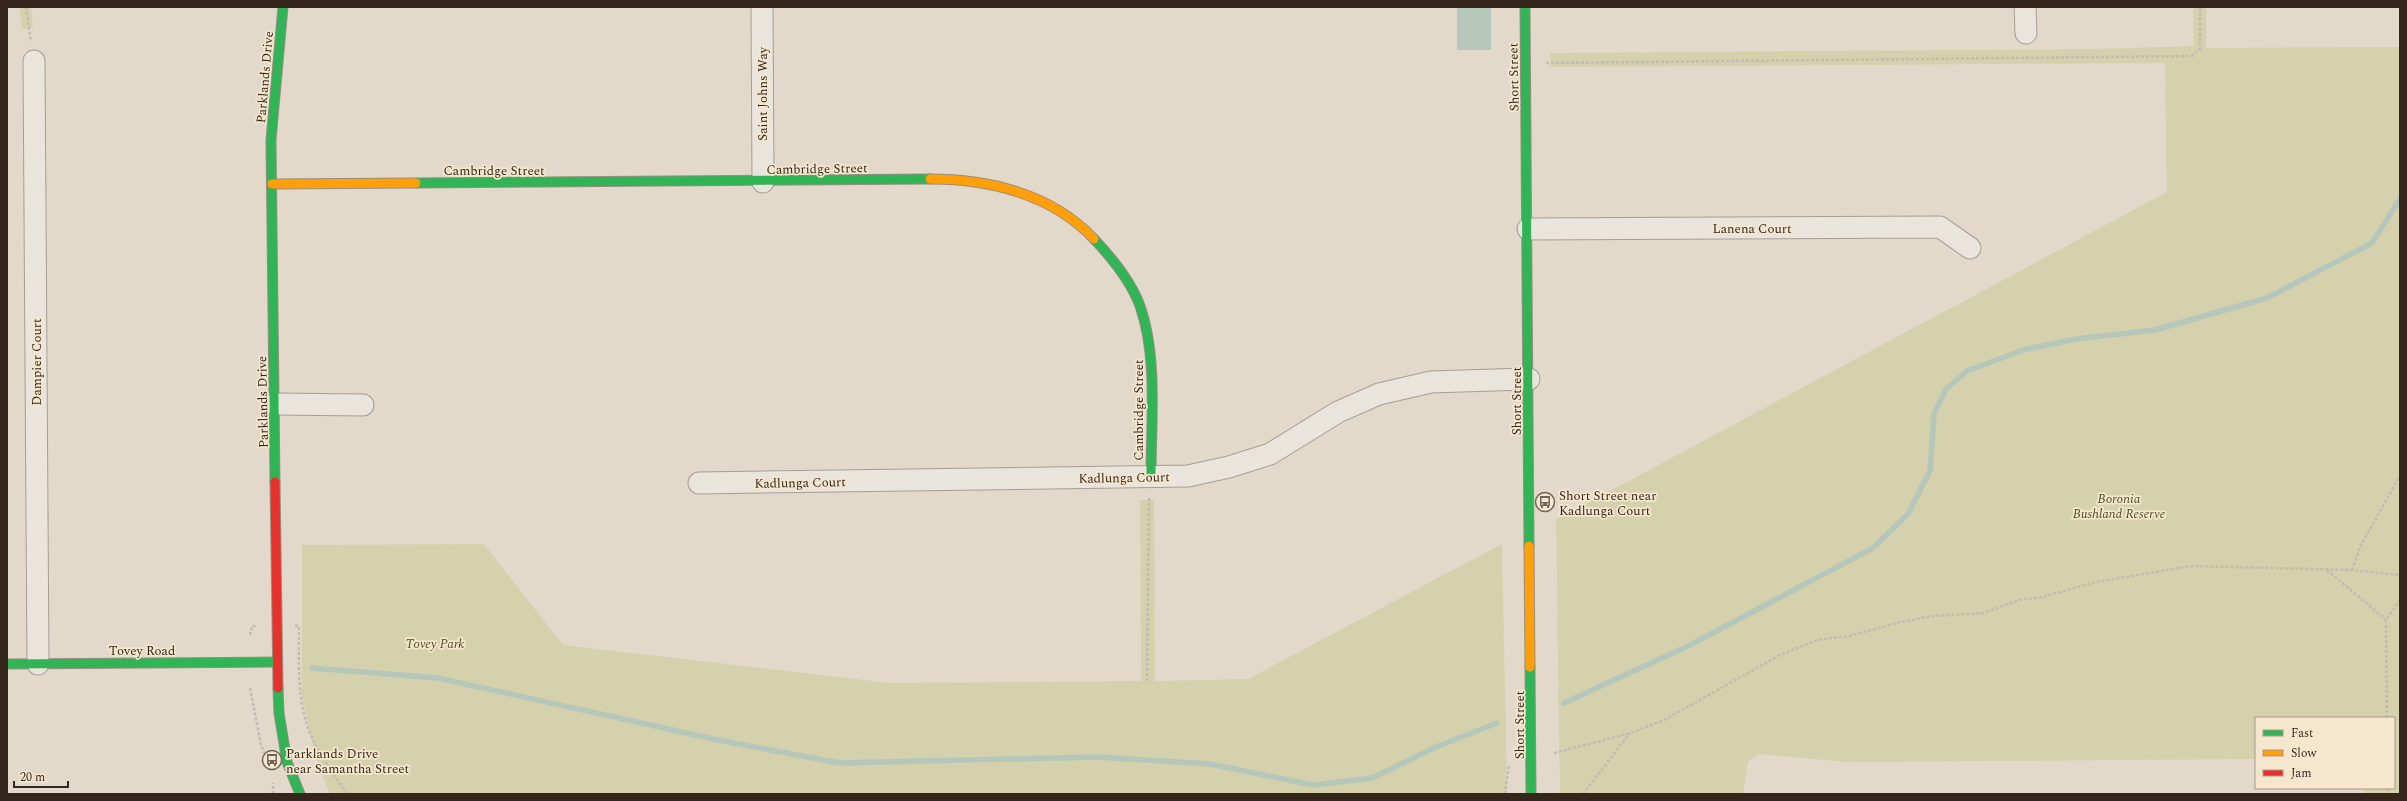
<svg xmlns="http://www.w3.org/2000/svg" width="2407" height="801" font-family="Spectral,serif">
<rect width="100%" height="100%" fill="#e2d9ca"/>
<path fill="#d5d1ac" d="M19,7h12l2,21 -11,1z
M2193,7h13v41l194,-1v747h-36v-6h30v-70h-138v41l-409,3 -88,-8 -11,7 -5,33h-183l-4,-274 611,-328 -2,-129 -614,4 -1,-14 546,-4 98,-3z
M1140,500h14l1,181 93,-2 254,-135 5,250h-1177l-15,-38 -13,-60v-151l182,-1 79,101 327,38 251,-2z"/>
<path fill="#b5c7bb" d="M1457,7h34v43h-34z"/>
<g fill="none" stroke-linecap="round" stroke-linejoin="round">
<path stroke="#b5c7bb" stroke-width="5.5" d="M312,668l126,10 280,62 121,23 258,-6 113,7 103,21 59,-7 64,-31 61,-24
M1564,703l124,-57 185,-98 35,-34 22,-43 4,-57 12,-25 21,-18 56,-21 53,-11 79,-9 112,-32 105,-55 28,-44"/>
<g stroke="#a79e93" stroke-width="23">
<path id="street" d="M762,7l1,175
M2025,7l1,26
M34,61l4,603
M1528,229l412,-2 30,21
M275,404l88,1
M699,483l489,-7 41,-9 41,-13 68,-42 41,-18 52,-12 98,-3"/>
</g>
<g stroke="#978e84" stroke-width="11">
<path id="fast" d="M1525,7l4,539
M416,183l514,-4
M1094,239c18,19 37,42 46,67 18,51 11,117 11,170
M275,482l-4,-342 12,-133
M7,664l270,-2
M1530,667l1,127
M278,688l1,25 8,49 13,32"/>
</g>
<g stroke="#978e84" stroke-width="11">
<path id="slow" d="M930,179c59,0 122,15 164,60
M272,184l144,-1
M1529,546l1,121"/>
</g>
<g stroke="#978e84" stroke-width="11">
<path id="jam" d="M275,482l3,206"/>
</g>
<path stroke="#c3bbb3" stroke-width="2.5" stroke-dasharray="3 2" stroke-linecap="butt" d="M26,7l5,35
M1546,63l646,-7 8,-7v-42
M2327,570l59,50
M2352,570l9,-25 39,-69
M295,626h4c0,32 -2,68 8,99 8,24 26,49 41,69
M250,635l2,-9h6
M1147,681l2,-185
M250,688l11,57 3,8
M2387,718l-1,-98 14,-20
M1554,753l77,-20 33,-13 116,-65 37,-15 32,-4 48,-13 35,-7 52,-3 35,-13 23,-3 54,-15 95,-16 161,4 48,5
M2388,788v6
M273,794v-11
M1505,794l4,-29
M1583,794l47,-61"/>
<use href="#street" stroke="#eae5dc" stroke-width="21"/>
<use href="#fast" stroke="#30b455" stroke-width="9"/>
<use href="#slow" stroke="#ff9f0a" stroke-width="9"/>
<use href="#jam" stroke="#e5322d" stroke-width="9"/>
</g>
<defs>
<g id="bus-ring" transform="scale(1)"><circle r="9.5" fill="#f5e6ce" stroke="#726559" stroke-width="1.5"/><path d="M-5-6H5V4H4V6H2V4H-2V6H-4V4H-5ZM-3.5-4V0h7V-4ZM-3.5 1.2v1.5H-2V1.2ZM2 1.2v1.5H3.5V1.2Z" fill="#726559"/></g>
</defs>
<g fill-rule="evenodd">
<use href="#bus-ring" x="1545" y="502"/>
<use href="#bus-ring" x="272" y="760"/>
</g>
<g text-anchor="middle" stroke-width="3.5" stroke-linejoin="round" paint-order="stroke">
<g font-size="13" fill="#35261c" stroke="#f5e6ce">
<text transform="translate(264 77) rotate(-85)" y="5">Parklands Drive</text>
<text transform="translate(1513 77) rotate(-91)" y="5">Short Street</text>
<text transform="translate(762 94) rotate(-90)" y="5">Saint Johns Way</text>
<text transform="translate(817 168) rotate(-1)" y="5">Cambridge Street</text>
<text x="494" y="175">Cambridge Street</text>
<text x="1752" y="233">Lanena Court</text>
<text transform="translate(36 362) rotate(-90)" y="5">Dampier Court</text>
<text transform="translate(1516 401) rotate(-90)" y="5">Short Street</text>
<text transform="translate(262 402) rotate(-91)" y="5">Parklands Drive</text>
<text transform="translate(1138 410) rotate(-90)" y="5">Cambridge Street</text>
<text transform="translate(1124 477) rotate(-1)" y="5">Kadlunga Court</text>
<text transform="translate(800 482) rotate(-1)" y="5">Kadlunga Court</text>
<text x="142" y="655">Tovey Road</text>
<text transform="translate(1519 725) rotate(-90)" y="5">Short Street</text>
</g>
<g font-size="13" fill="#35261c" stroke="#f5e6ce" text-anchor="start">
<text x="1559" y="500">Short Street near<tspan x="1559" dy="15">Kadlunga Court</tspan></text>
<text x="286" y="758">Parklands Drive<tspan x="286" dy="15">near Samantha Street</tspan></text>
</g>
<g font-size="13" font-style="italic" fill="#4b5223" stroke="#f5e6ce">
<text x="2119" y="503">Boronia<tspan x="2119" dy="15">Bushland Reserve</tspan></text>
<text x="435" y="648">Tovey Park</text>
</g>
</g>
<rect width="2407" height="801" fill="none" stroke="#35261c" stroke-width="16"/>
<rect x="2255" y="717" width="140" height="72" fill="#f5e6ce" stroke="#a89987"/>
<rect x="2263" y="730" width="20" height="6" fill="#30b455" stroke="#a89987"/>
<text x="2291" y="737" font-size="12" fill="#35261c">Fast</text>
<rect x="2263" y="750" width="20" height="6" fill="#ff9f0a" stroke="#a89987"/>
<text x="2291" y="757" font-size="12" fill="#35261c">Slow</text>
<rect x="2263" y="770" width="20" height="6" fill="#e5322d" stroke="#a89987"/>
<text x="2291" y="777" font-size="12" fill="#35261c">Jam</text>
<path d="M14 781v6h54v-6" fill="none" stroke="#35261c" stroke-width="2"/>
<text x="20" y="781" font-size="12" fill="#35261c" stroke="#f5e6ce" stroke-width="3" paint-order="stroke">20 m</text>
</svg>
